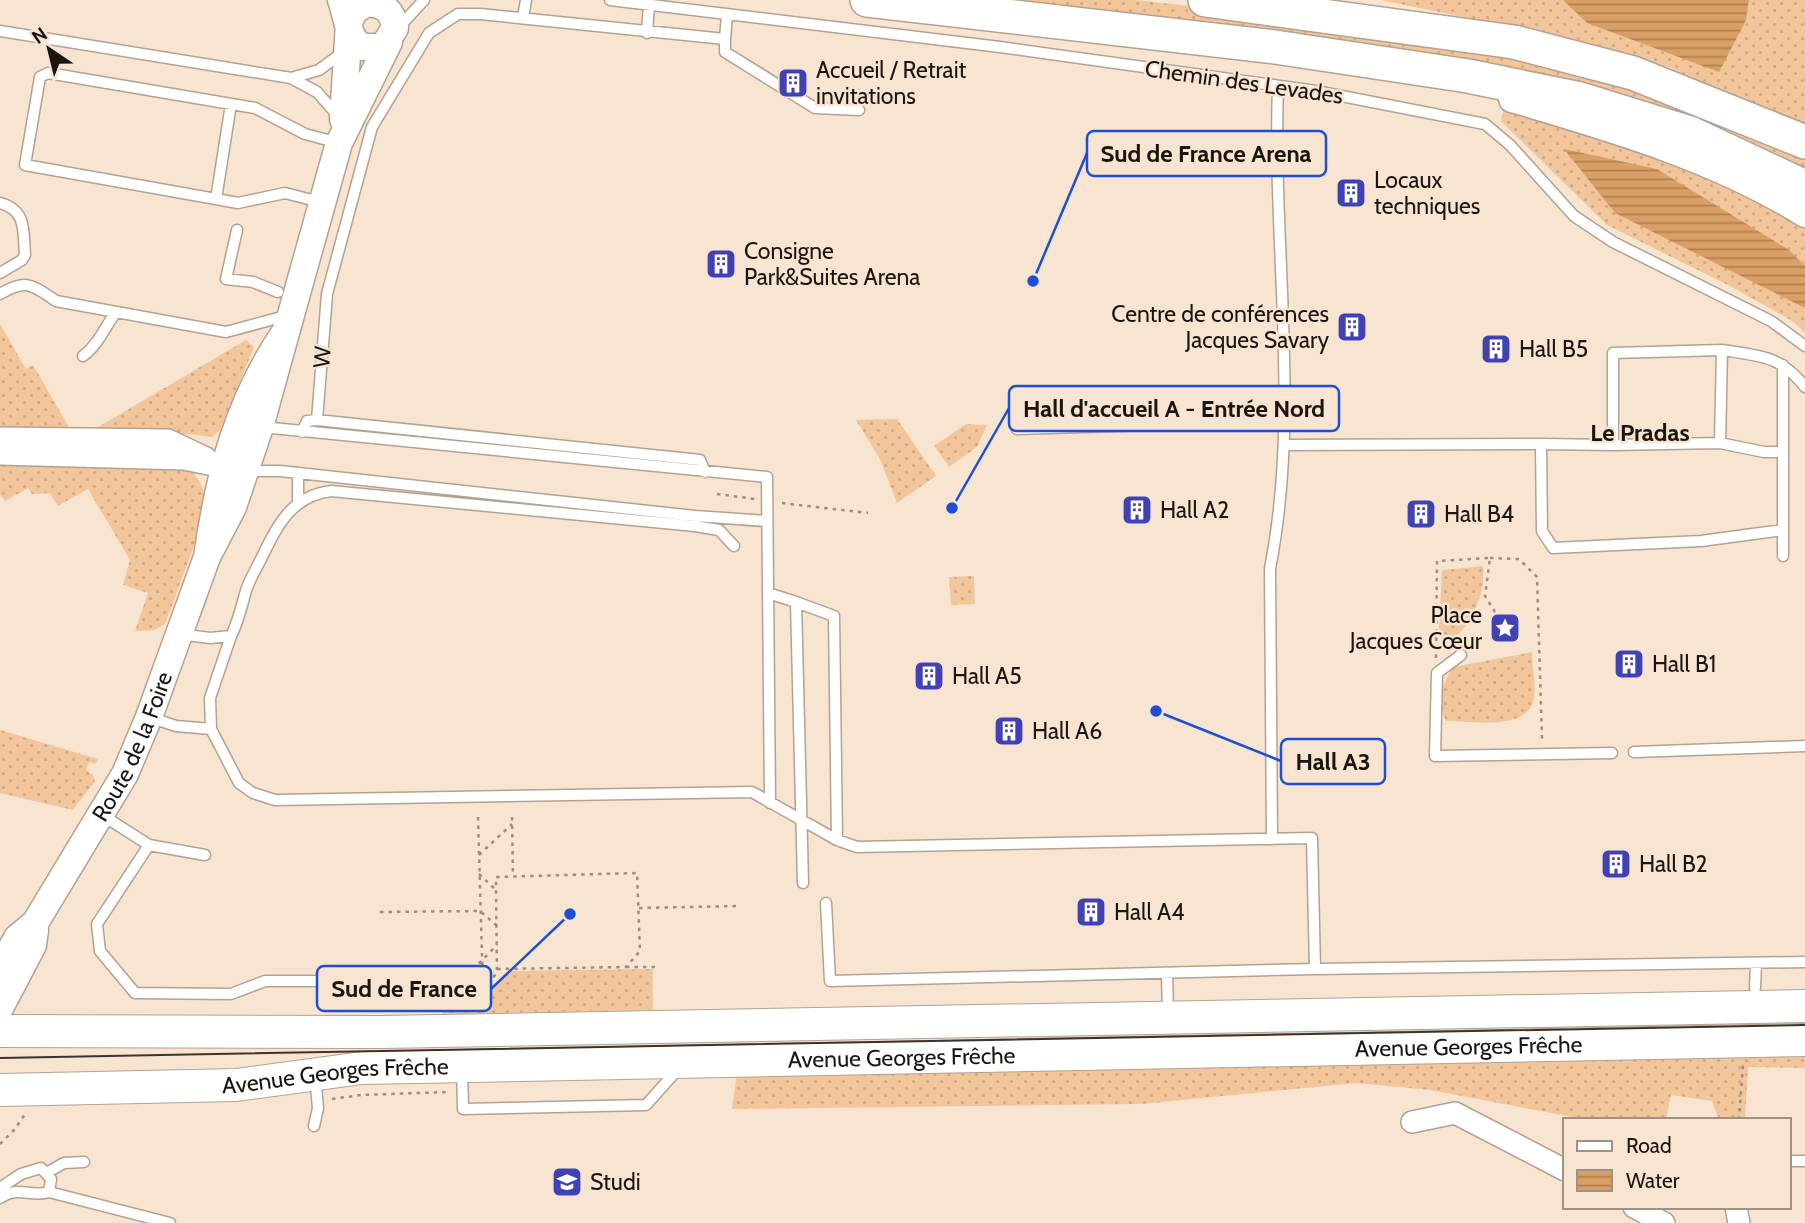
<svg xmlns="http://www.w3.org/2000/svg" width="1805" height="1223" font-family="Cabin,sans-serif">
<defs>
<pattern id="grass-dots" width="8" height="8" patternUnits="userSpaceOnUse" patternTransform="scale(1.75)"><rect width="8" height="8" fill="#f2c69a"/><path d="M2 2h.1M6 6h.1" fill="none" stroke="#cfa984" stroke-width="1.8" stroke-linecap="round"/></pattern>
<pattern id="water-rules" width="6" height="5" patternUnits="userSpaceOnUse" patternTransform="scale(1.75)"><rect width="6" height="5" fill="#d99f64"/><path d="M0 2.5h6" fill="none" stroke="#af8051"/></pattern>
</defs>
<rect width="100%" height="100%" fill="#f8e5d1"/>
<path fill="url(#grass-dots)" d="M969,0h167l236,27 180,33 253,95v19l-109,-48z
M1381,0h182l183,20 3,-20h56v128l-137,-61 -128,-34z
M1504,109l50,12 147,50 104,53v109l-11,-11 -62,-35 -125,-62 -106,-104z
M0,324l26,45 7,-4 36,62h29l148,-87 8,7 -34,83 -8,7 -44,-5 -168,-2z
M897,419l39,57 -39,27 -17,-44 -24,-39z
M966,424l21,1 -10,22 -28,20 -15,-21z
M0,460l184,6c19,12 23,29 21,50l-40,108 -11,6 -19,1 13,-38 -25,-8 7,-25 -42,-71 -30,17 -8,-13 -18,1 -4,-6 -23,13 -5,-7z
M1483,566c4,25 -13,68 -38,76l-6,-7 3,-65z
M974,576l1,28 -24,1 -2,-28z
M1532,652c0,14 4,31 2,45 -4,35 -62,24 -88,24 -10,-19 -4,-37 7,-54z
M0,730l98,29 -3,5 -6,-2 -3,8 7,5 2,6 -22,29 -73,-17z
M653,969v41l-210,4 -3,-5h33l39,-38z
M1805,1050v18l-57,-1 -3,53h-26l-7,-19 -41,-6 -5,25h-78l-158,-30 -74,-7 -215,21 -409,5 6,-43z"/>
<path fill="url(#water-rules)" d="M1563,0h186l-3,20 -27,52 -132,-49z
M1564,149l93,20 132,81 16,16v42l-190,-95z"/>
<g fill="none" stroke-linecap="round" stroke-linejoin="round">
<g stroke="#b4a18f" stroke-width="13">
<path id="service" d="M610,0l390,47 316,44 169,33 25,21 64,71 39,26 158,79 34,25
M523,18l3,-18
M399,27l25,-27
M0,31l291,47 26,14 22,25
M647,33l2,-28
M725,39l2,-24
M291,78l28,-8 24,-18
M231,104l-15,95 -191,-34 15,-88 8,-4 207,35 50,26 34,9
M216,199l22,4 47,-10 35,9
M0,203c27,7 23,28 25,52l-3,5 -22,13
M237,230l-11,49 27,3 25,10
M0,294c27,-16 32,-9 56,7l170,31 63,-17
M1722,350l-109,3v92l107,-2 2,-93c38,6 58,5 83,37
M83,356c15,-11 22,-29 33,-44
M1783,365v191
M317,420l10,-126 45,-167 57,-94 29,-19h22l245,25v13l90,56 44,2
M262,427l505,50 3,326
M1017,429l267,-8
M302,432l5,-11 10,-1 383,40 5,12
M1720,443l44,9h19
M1541,444l72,1
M1285,445l256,-1 1,87 11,17 148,-7 82,-11
M245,471h35l415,45 71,5
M298,503v-28
M768,593l28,9 7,281
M796,602l38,14 3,224
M179,634l31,4 21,-2c7,-14 10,-27 14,-42 3,-12 10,-23 16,-35 16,-33 30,-63 70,-68l364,35 24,4 15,16
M231,636l-21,62 1,31 28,54 14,10 22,7 477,-8 85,48 20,7 455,-9 3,131 -485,12 -4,-78
M1461,655l-24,18 -2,83 177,-3
M149,717l27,9 35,3
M1634,752l171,-6
M102,815l47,30 56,10
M1272,839l-2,-270c31,-159 2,-322 8,-483
M149,845l-52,79 3,27 35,42 96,1 34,-13h56
M1315,969l490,-7
M1167,975l1,39
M1755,988l1,-24
M462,1069l1,40 183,-4 34,-38
M314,1126l4,-18 -3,-32
M1789,1161h16
M48,1172l16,-9 20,-1
M0,1188l21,-14 20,-6 10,11 -2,13
M0,1198c17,-13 31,0 49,-6l121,31"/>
</g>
<g stroke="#b4a18f" stroke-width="24">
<path id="minor" d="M0,438l168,2 38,18
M0,454l184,5 54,11
M1412,1122l43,-9 110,57
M1634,1207l30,16
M1736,1207l3,16"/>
</g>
<g stroke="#b4a18f" stroke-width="29">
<g id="tertiary">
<path d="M341,0c6,16 6,37 21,47h21l12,-19c-2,-17 -12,-26 -30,-24l-11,7 -5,12 -6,96"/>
<path d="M1512,99c101,30 203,59 293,115"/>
<path d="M287,329l52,-186 50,-101"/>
<path id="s1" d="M0,969l17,-31 18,-15 90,-149 24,-57 58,-160 26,-50 27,-80 27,-98c-49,71 -68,144 -80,228"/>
<path d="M0,1008l33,-63 2,-15"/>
</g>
</g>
<g stroke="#b4a18f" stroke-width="34">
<g id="primary">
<path d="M0,1031l381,1 1424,-26"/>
<path id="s2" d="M0,1090l236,-5 126,-17 1443,-28"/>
</g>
</g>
<g stroke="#b4a18f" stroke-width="36">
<path id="trunk" d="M867,0l408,47 193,29 112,23 110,34 115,54
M1205,0l309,42 119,31 172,69"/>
</g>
<path stroke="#9b8d7f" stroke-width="2.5" stroke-dasharray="3.5 5" stroke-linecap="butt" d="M717,494l38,5
M782,503l86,10
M1490,558l29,1 18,18 5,162
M1436,658l1,-97 53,-3 -5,38 10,16
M478,817l5,172
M512,817l1,59
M479,855l33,-31
M479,874l16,15
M639,908l101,-2
M380,912l100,-1 16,14
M626,967h34
M454,1005l15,-1 28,-31 -1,-83v-13l141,-4 3,78 -14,16 -129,2
M437,1006l60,-61
M332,1099l29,-4 87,-3
M1739,1120l4,-56
M0,1144l15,-15 10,-15"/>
<use href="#service" stroke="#fff" stroke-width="10"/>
<use href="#minor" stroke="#fff" stroke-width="21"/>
<use href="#tertiary" stroke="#fff" stroke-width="26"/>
<use href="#primary" stroke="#fff" stroke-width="32"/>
<use href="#trunk" stroke="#fff" stroke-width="33"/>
<path stroke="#3c332b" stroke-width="2" d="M0,1058l1805,-33"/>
</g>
<defs>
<g id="building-square" transform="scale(1.575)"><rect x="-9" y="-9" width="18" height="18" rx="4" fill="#4141b6" stroke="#f8e5d1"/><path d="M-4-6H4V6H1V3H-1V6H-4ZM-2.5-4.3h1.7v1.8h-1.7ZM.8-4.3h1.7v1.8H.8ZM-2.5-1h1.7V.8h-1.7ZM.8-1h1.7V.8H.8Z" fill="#fff"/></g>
<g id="sight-square" transform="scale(1.575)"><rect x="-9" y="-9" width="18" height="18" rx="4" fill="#4141b6" stroke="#f8e5d1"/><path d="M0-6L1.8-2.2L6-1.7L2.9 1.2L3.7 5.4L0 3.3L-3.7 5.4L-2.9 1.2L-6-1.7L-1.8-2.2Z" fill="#fff"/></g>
<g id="university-square" transform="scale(1.575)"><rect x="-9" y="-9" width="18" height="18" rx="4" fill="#4141b6" stroke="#f8e5d1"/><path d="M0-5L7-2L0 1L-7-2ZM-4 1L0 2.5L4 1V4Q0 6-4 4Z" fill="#fff"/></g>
</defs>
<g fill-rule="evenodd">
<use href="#building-square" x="793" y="83"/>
<use href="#building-square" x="1351" y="193"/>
<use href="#building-square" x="721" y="264"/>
<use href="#building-square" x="1352" y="327"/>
<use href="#building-square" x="1496" y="349"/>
<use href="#building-square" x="1137" y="510"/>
<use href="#building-square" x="1421" y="514"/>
<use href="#sight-square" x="1505" y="628"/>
<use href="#building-square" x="1629" y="664"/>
<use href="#building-square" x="929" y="676"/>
<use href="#building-square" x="1009" y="731"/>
<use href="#building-square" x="1616" y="864"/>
<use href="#building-square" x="1091" y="912"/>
<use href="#university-square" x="567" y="1182"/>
</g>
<g text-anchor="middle" stroke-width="5" stroke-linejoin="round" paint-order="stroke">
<g font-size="23" fill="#1c150f" stroke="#f8e5d1" text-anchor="start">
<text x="816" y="78">Accueil / Retrait<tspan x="816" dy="26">invitations</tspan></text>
<text x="1374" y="188">Locaux<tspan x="1374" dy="26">techniques</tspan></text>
<text x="744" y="259">Consigne<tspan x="744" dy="26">Park&amp;Suites Arena</tspan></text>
<text x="1329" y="322" text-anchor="end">Centre de conférences<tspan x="1329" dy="26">Jacques Savary</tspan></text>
<text x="1519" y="357">Hall B5</text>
<text x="1160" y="518">Hall A2</text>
<text x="1444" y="522">Hall B4</text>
<text x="1482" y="623" text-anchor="end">Place<tspan x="1482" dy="26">Jacques Cœur</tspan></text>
<text x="1652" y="672">Hall B1</text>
<text x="952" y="684">Hall A5</text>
<text x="1032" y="739">Hall A6</text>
<text x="1639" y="872">Hall B2</text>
<text x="1114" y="920">Hall A4</text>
<text x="590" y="1190">Studi</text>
</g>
<g font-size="23" fill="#1c150f" stroke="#f8e5d1">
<text transform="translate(1244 82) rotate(8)" y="8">Chemin des Levades</text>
<text transform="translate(322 357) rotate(-86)" y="8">W</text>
<text dy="8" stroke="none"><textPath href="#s1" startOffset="261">Route de la Foire</textPath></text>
<text dy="8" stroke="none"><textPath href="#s2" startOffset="1470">Avenue Georges Frêche</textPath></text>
<text dy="8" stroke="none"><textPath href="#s2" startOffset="903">Avenue Georges Frêche</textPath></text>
<text dy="8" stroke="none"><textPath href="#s2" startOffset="336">Avenue Georges Frêche</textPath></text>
</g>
<g font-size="24" font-weight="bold" fill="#1c150f" stroke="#f8e5d1">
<text x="1640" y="441">Le Pradas</text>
</g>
</g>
<path fill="none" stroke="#1d4ed8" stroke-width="2.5" d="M1033 281L1087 153M952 508L1009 408M1156 711L1281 761M570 914L491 989"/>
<g fill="#1d4ed8" stroke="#f8e5d1" stroke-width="2.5">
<circle cx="1033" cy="281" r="7"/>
<circle cx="952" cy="508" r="7"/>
<circle cx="1156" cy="711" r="7"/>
<circle cx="570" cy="914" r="7"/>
</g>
<g fill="#f8e5d1" stroke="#1d4ed8" stroke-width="2.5">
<rect x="1087" y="131" width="239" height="45" rx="7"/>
<rect x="1009" y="386" width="330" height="45" rx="7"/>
<rect x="1281" y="739" width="104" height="45" rx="7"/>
<rect x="317" y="966" width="174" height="45" rx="7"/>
</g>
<g font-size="24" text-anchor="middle" font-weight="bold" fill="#1c150f">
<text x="1206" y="162">Sud de France Arena</text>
<text x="1174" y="417">Hall d'accueil A - Entrée Nord</text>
<text x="1333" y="770">Hall A3</text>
<text x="404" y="997">Sud de France</text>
</g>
<rect x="1563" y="1118" width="228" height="91" fill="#f8e5d1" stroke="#a09283" stroke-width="2"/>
<rect x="1577" y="1141" width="35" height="10" fill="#ffffff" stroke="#a09283" stroke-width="2"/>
<text x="1626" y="1153" font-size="21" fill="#1c150f">Road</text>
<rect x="1577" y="1170" width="35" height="21" fill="url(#water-rules)" stroke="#a09283" stroke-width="2"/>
<text x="1626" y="1188" font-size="21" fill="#1c150f">Water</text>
<g transform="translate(49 49) rotate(325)" stroke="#f8e5d1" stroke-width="5" paint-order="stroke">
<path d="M0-5L12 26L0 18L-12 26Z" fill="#1c150f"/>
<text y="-10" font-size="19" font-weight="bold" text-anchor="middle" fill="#1c150f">N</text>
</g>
</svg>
